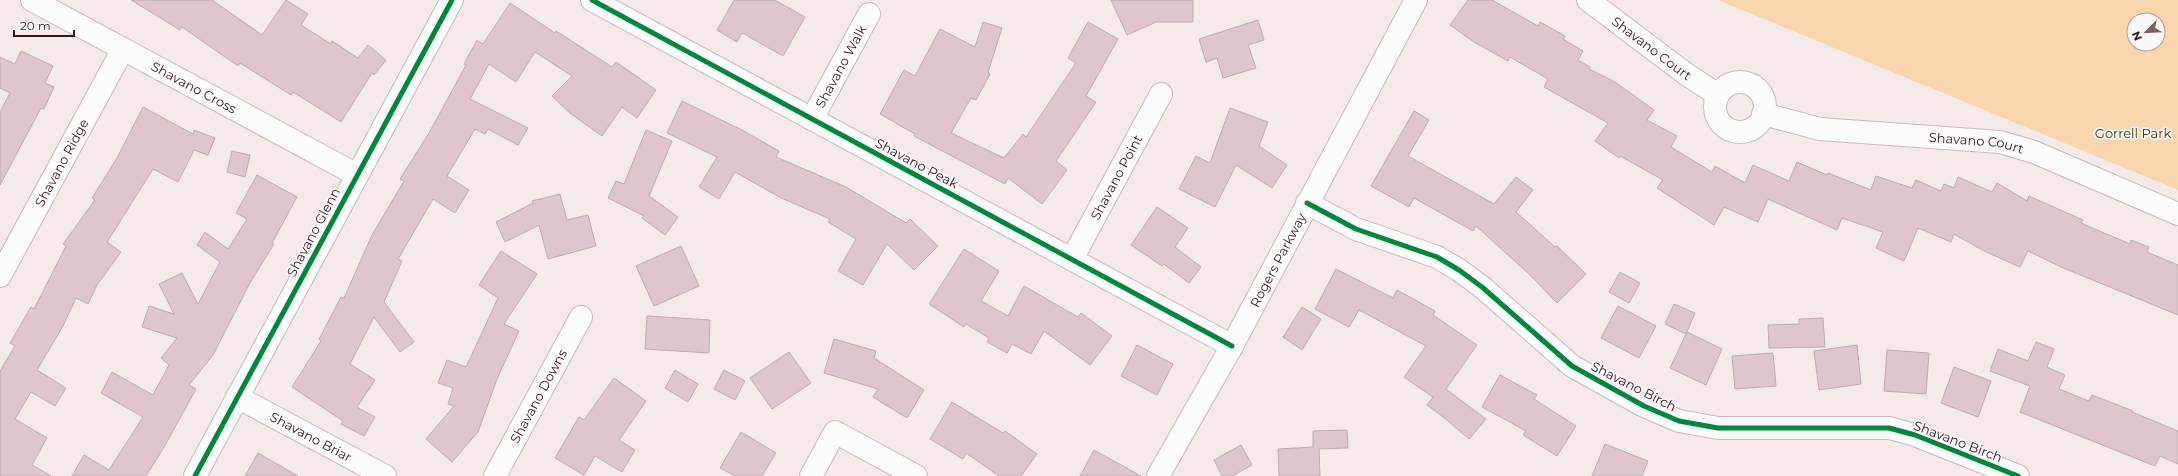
<svg xmlns="http://www.w3.org/2000/svg" width="2178" height="476" font-family="Montserrat,sans-serif">
<rect width="100%" height="100%" fill="#f4eaea"/>
<path fill="#f8d5ad" fill-rule="evenodd" d="M1718,0h460v190zM2134,20h24v24h-24z"/>
<path fill="#dec5ce" stroke="#beabb2" d="M131,0h81l50,35 24,-35 22,14 -7,11 30,19 1,-3 26,17 10,-13 18,15 -12,15 -2,-2 -31,49 -48,-30 -2,3 -51,-32 -2,3 -56,-39 -2,3z
M734,0h41l30,17 -22,39 -41,-23 -5,9 -20,-12z
M1111,0h82v22h-37l-29,13z
M1468,0h24l46,26 2,-4 25,14 -2,3 20,12 -5,9 12,7 -1,2 26,13 39,28 -7,10 30,16 -6,11 41,25 3,-6 30,17 8,-18 36,16 8,-19 30,13 1,-2 43,17 5,-14 36,12 4,-8 25,11 3,-7 10,4 4,-11 34,15 5,-9 30,18 2,-5 54,24 -2,3 49,21 1,-4 18,7 -2,5 31,13v50l-117,-48 -33,-16 -8,16 -36,-16 -30,-17 -3,8 -33,-14 -14,33 -28,-13 7,-16 -41,-14 -5,12 -69,-31 -10,23 -34,-15 -10,18 -57,-37 6,-8 -43,-24 -1,2 -24,-17 13,-18 -64,-36 4,-8 -38,-22 -2,4 -34,-19 -24,-17z
M510,3l45,30 1,-2 56,36 4,-5 40,28 -19,28 -15,-11 -20,29 -31,-22 -19,-18 20,-20 -37,-24 -19,30 -27,-18 -19,35 58,29 -10,17 -30,-16 -3,5 -10,-5 -28,47 22,14 -14,23 -22,-14 -35,60 4,2 -18,41 30,40 -14,10 -26,-35 -24,47 25,16 -18,27 18,10 -11,19 -23,-12 2,-3 -51,-34 29,-46 -2,-2 22,-42 3,1 28,-63 32,-54 -4,-2 29,-46 37,-68 -2,-1 13,-24 6,4z
M1258,20l6,20 -16,5 8,23 -33,10 -6,-20 -11,4 -7,-23z
M983,22l19,6 -14,44 2,2 -14,26 -5,-2 -20,35 53,25 19,-24 3,3 50,-74 -8,-5 20,-36 30,17 -32,57 10,6 -40,59 11,9 -25,34 -34,-26 -3,6 -91,-48 1,-2 -35,-20 24,-44 11,6 25,-47 35,18z
M21,51l32,15 -8,17 9,4 -10,22 -3,-1 -41,77v-73l10,-19 -10,-5v-31l15,7z
M682,101l60,29 37,21 -3,6 70,30 60,36 4,-4 28,27 -24,24 -27,-26 -24,41 -25,-14 18,-32 -28,-17 2,-3 -49,-21 -46,-26 -16,27 -20,-12 18,-30 -50,-24z
M143,107l50,27 1,-4 21,8 -7,17 -14,-5 -16,32 -25,-13 -46,73 14,10 -24,33 -9,19 -12,-6 -13,28 -26,44 29,18 -11,18 -24,-14 -16,27 32,19 -15,27 19,11h-51v-105l15,-25 -5,-3 21,-36 3,2 32,-63 -3,-2 32,-44 -3,-2 25,-40z
M1230,108l38,14 -9,24 28,19 -15,23 -36,-23 -21,42 -36,-18 17,-33 14,7z
M1414,111l15,9 -21,36 86,48 22,-27 17,13 -17,22 39,35 2,-1 29,28 -29,29 -28,-29 -53,-48 -3,5 -59,-33 -5,9 -38,-21z
M646,130l26,11 -23,55 29,21 -13,18 -23,-17 2,-2 -36,-18 8,-17 8,3z
M232,151l18,4 -5,22 -18,-5z
M257,175l40,22 -25,46 2,1 -23,37 -38,74 -24,30 7,4 -33,60 -17,27h-74l12,-21 25,15 34,-53 -42,-24 11,-21 41,23 16,-30 -8,-7 16,-20 -35,-11 7,-21 25,8 -15,-30 23,-11 16,31 22,-42 -23,-17 8,-13 23,17 19,-30 -11,-6z
M560,194l7,26 21,-5 8,31 -48,13 -9,-34 -34,17 -9,-20 37,-19 -1,-2z
M1157,207l31,21 -13,19 26,20 -12,16 -25,-19 -2,2 -31,-21z
M681,246l18,40 -45,20 -18,-40z
M964,249l35,22 -18,30 27,15 16,-30 54,31 3,-4 31,23 -22,29 -46,-34 -13,23 -19,-10 -5,9 -20,-11 2,-4 -23,-14 -2,3 -35,-23z
M501,251l36,23 -33,50 15,7 -22,48 -19,53 -26,30 -26,-23 28,-33 -6,-2 5,-16 -15,-5 9,-23 19,7 32,-69 -19,-13z
M1336,269l57,29 4,-8 38,21 -2,4 44,30 -31,44 40,30 -17,20 -27,-23 -15,-11 6,-8 -29,-20 22,-31 -67,-36 -10,17 -34,-18z
M1620,272l20,11 -11,20 -20,-11z
M1674,304l21,9 -9,21 -21,-10z
M1618,306l38,20 -17,32 -38,-20z
M1302,307l19,12 -19,31 -19,-13z
M647,316l63,4 -1,33 -64,-4z
M1823,318l2,29 -56,1 -1,-23 31,-1v-5z
M1687,332l35,17 -16,36 -36,-17z
M834,339l42,12 -2,7 50,32 -17,28 -34,-21 5,-8 -54,-16z
M2036,342l18,7 -7,18 18,8 -6,14 30,12 3,-6 41,16 -1,1 46,19v33l-18,-8 -5,10 -135,-54 10,-26 -40,-15 8,-22 30,12z
M1137,345l36,19 -16,31 -36,-19z
M1857,345l4,39 -42,6 -5,-39z
M1887,350l42,3 -3,41 -42,-3z
M789,352l22,31 -39,26 -22,-31z
M1773,353l3,33 -41,3 -3,-33z
M1954,367l37,14 -13,36 -37,-14z
M675,370l23,14 -10,18 -23,-14z
M724,370l21,11 -10,19 -21,-11z
M1500,375l37,20 -3,4 42,27 -19,30 -34,-21 3,-4 -44,-24z
M614,378l32,23 -27,39 16,10 -13,22 -27,-16 -11,19 -29,-17 24,-41 5,3z
M952,402l51,31 2,-2 32,23 -16,22h-22l-33,-23 -3,6 -33,-20z
M1347,430l1,18 -29,1 1,27h-41l-1,-27 35,-2v-16z
M741,432l35,21 -14,23h-27l-15,-8z
M1605,444l43,17 -6,15h-50z
M1241,445l11,20 -20,11h-10l-8,-16z
M1094,450l47,26h-61z
M258,453l40,23h-53z"/>
<g fill="none" stroke-linecap="round" stroke-linejoin="round">
<g stroke="#ccb8bb" stroke-width="24">
<g id="minor">
<path id="s1" d="M32,0l325,175"/>
<path d="M592,0l640,346"/>
<path id="s2" d="M1588,0l98,74 32,21"/>
<circle cx="1740" cy="107" r="25"/>
<path id="s3" d="M1763,114l57,15 180,13 34,10 144,62"/>
<path id="s4" d="M812,119l57,-105"/>
<path d="M1307,203l49,26 81,28 22,13 23,17 90,79 72,40 35,15 39,7h171l26,7 103,41"/>
<path id="s5" d="M1072,259l89,-165"/>
<path id="s6" d="M0,276l123,-227"/>
<path id="s7" d="M237,397l148,79"/>
<path d="M195,476l257,-476"/>
<path id="s8" d="M495,476l86,-159"/>
<path d="M811,476l24,-44 81,44"/>
<path id="s9" d="M1158,476l74,-130 184,-346"/>
</g>
</g>
<use href="#minor" stroke="#fdfcfc" stroke-width="22"/>
<g stroke="#f8f8f8" stroke-width="8">
<path id="cycleway" d="M592,0l640,346
M1307,203l49,26 81,28 22,13 23,17 90,79 72,40 35,15 39,7h171l26,7 103,41
M195,476l257,-476"/>
</g>
<use href="#cycleway" stroke="#00873e" stroke-width="5"/>
</g>
<g text-anchor="middle" stroke-width="3.5" stroke-linejoin="round" paint-order="stroke">
<g font-size="13" fill="#34151a" stroke="#f8f8f8">
<text dy="5" stroke="none"><textPath href="#s2" startOffset="80">Shavano Court</textPath></text>
<text dy="5" stroke="none"><textPath href="#s4" startOffset="60">Shavano Walk</textPath></text>
<text dy="5" stroke="none"><textPath href="#s1" startOffset="184">Shavano Cross</textPath></text>
<text dy="5" stroke="none"><textPath href="#s3" startOffset="216">Shavano Court</textPath></text>
<text dy="5" stroke="none"><textPath href="#s6" startOffset="129">Shavano Ridge</textPath></text>
<text transform="translate(917 163) rotate(28)" y="5">Shavano Peak</text>
<text dy="5" stroke="none"><textPath href="#s5" startOffset="93">Shavano Point</textPath></text>
<text transform="translate(313 232) rotate(-62)" y="5">Shavano Glenn</text>
<text dy="5" stroke="none"><textPath href="#s9" startOffset="247">Rogers Parkway</textPath></text>
<text transform="translate(1634 386) rotate(27)" y="5">Shavano Birch</text>
<text dy="5" stroke="none"><textPath href="#s8" startOffset="91">Shavano Downs</textPath></text>
<text dy="5" stroke="none"><textPath href="#s7" startOffset="84">Shavano Briar</textPath></text>
<text transform="translate(1958 441) rotate(21)" y="5">Shavano Birch</text>
</g>
<g font-size="13" fill="#4a2e02" stroke="#f8f8f8">
<text x="2133" y="138">Gorrell Park</text>
</g>
</g>
<g transform="translate(2146 32) rotate(246)"><circle r="19" fill="#f8f8f8" stroke="#aa9d9f"/>
<path d="M0-3L7 15L0 10L-7 15Z" fill="#776063"/>
<text y="-6" font-size="11" font-weight="bold" text-anchor="middle" fill="#34151a">N</text>
</g>
<path d="M14 30v6h60v-6" fill="none" stroke="#34151a" stroke-width="2"/>
<text x="20" y="30" font-size="12" fill="#34151a" stroke="#f8f8f8" stroke-width="3" paint-order="stroke">20 m</text>
</svg>
